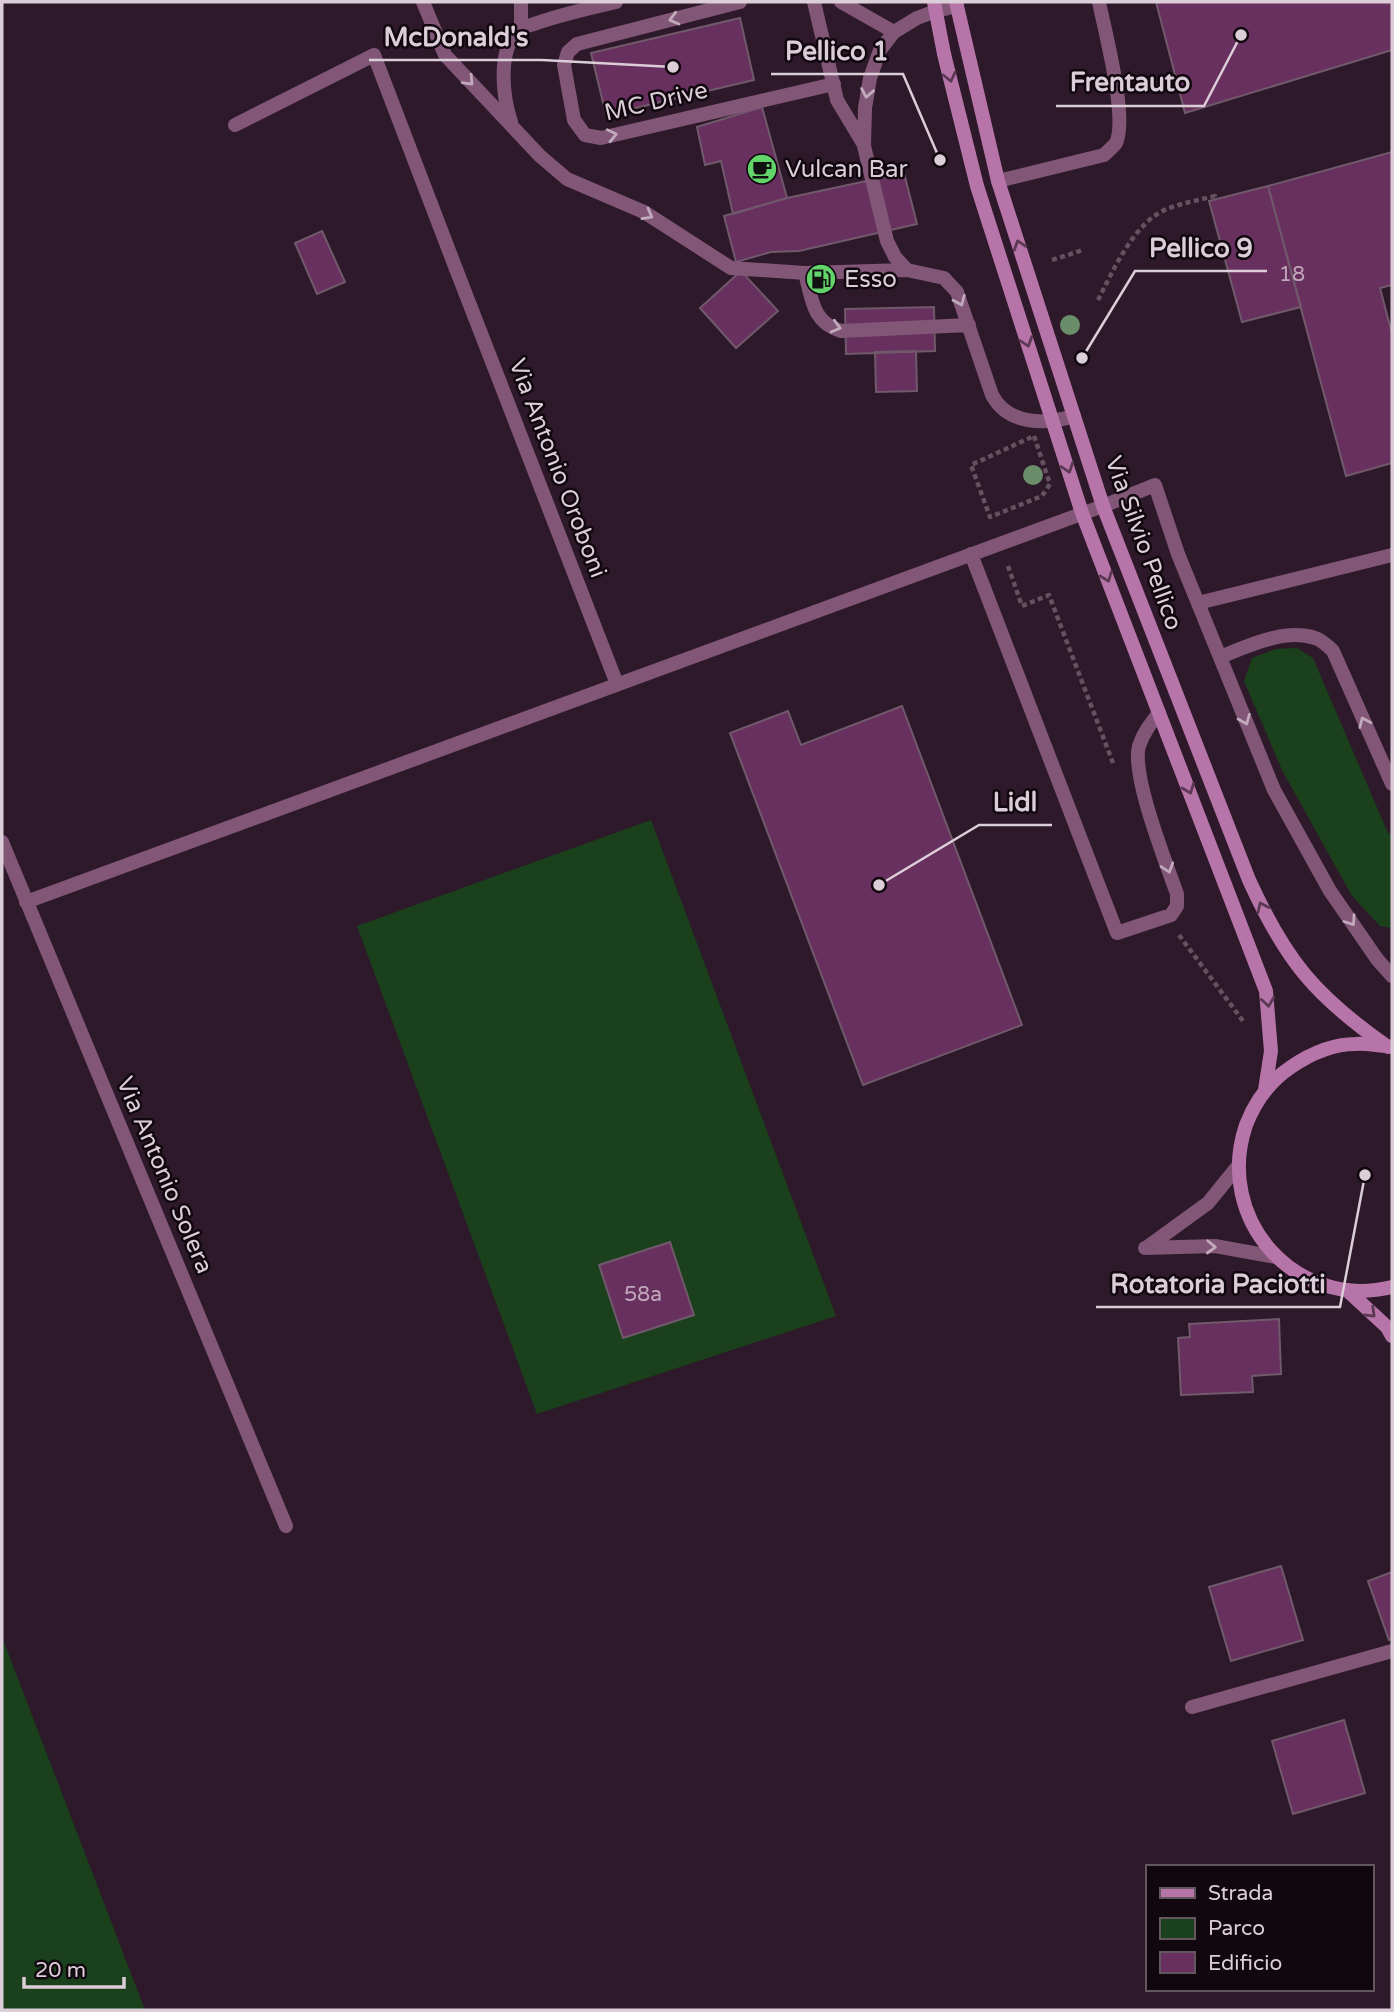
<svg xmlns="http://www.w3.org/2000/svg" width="1394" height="2012" font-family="'Varela Round',sans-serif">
<rect width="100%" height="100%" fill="#2d1929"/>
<path fill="#1a411c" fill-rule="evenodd" d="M1297,648l16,10 75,175 4,1v94l-12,-2 -28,-30 -70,-126 -38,-89 8,-23 23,-9z
M651,820l185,496 -299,98 -180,-488zM669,1242l25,72 -71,24 -24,-73z
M2,1637l143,373h-143z"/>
<path fill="#68305e" stroke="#70596b" stroke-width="2" d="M1156,2h236v48l-207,63z
M740,18l14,62 -148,35 -15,-62z
M762,107l25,91 -54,16 -12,-53 -16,4 -8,-38z
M1392,152v133l-12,3 12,46v129l-46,13 -78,-290z
M904,173l13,51 -118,27 -28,1 -35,10 -12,-46 63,-18z
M1268,186l33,121 -59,15 -33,-121z
M322,231l23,51 -28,12 -22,-51z
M741,271l37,40 -42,37 -36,-40z
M934,307l1,44 -89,3 -1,-45z
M916,351l1,40 -41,1 -1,-40z
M902,706l120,319 -159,60 -133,-352 58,-22 13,34z
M670,1242l24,73 -71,23 -24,-73z
M1279,1319l2,55 -29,2 1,16 -72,3 -3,-57 12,-1 -1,-13z
M1281,1566l22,74 -72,21 -22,-74z
M1392,1572v67l-3,1 -21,-59z
M1344,1720l21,73 -72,21 -21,-73z"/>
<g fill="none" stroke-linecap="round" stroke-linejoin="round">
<path stroke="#645260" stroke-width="4.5" stroke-dasharray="5 3.5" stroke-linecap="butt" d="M1052,260l31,-10
M1098,300c15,-29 36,-78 69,-91 15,-6 32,-9 48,-13v3
M1034,436l16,48 -8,12 -52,21 -19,-52z
M1008,566l14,40 27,-11 64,168
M1179,935l64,86"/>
<path stroke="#815677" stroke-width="14" d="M423,2l22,53 95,101 27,23 77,33 87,56 74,5 102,-3
M521,2v27
M740,2l-163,42 -9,8 -4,13 10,55 11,15 16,3 233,-54
M814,2l23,98 27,45
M841,2l53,30
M957,6l-21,5 -19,7 -23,14 -14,18 -10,28 -5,30 -1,38 23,95 8,16 12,13 37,8 13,14 35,103c16,30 53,30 82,21
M511,122c-8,-25 -15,-75 10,-93 4,-3 11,-4 16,-6 26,-9 53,-15 79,-21
M235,125l139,-70 82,214
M998,181l106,-26c4,-4 9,-8 12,-12 12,-25 -11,-111 -17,-141
M805,273c7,26 7,49 36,58l128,-6
M1103,506l52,-21 23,69 96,236 56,101 47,68 15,17
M971,554l146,379 54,-18 6,-9v-12c-11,-32 -46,-119 -38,-148 4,-13 12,-23 20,-33
M1198,603l194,-48
M1220,657c28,-11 65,-29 95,-19 7,2 13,8 18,13l59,133"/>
<path stroke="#815677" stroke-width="14" d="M456,269l161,415
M2,842l284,684
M26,902l1077,-396
M1145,1248l70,-2 61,11
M1146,1248l62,-45 30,-37
M1192,1707l200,-56"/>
<path stroke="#b774a9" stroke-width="14" d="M934,2l10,52 33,132 105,327 184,478 5,60 -6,39
M956,2l42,179 105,325 146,374c37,81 66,116 139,167
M1388,1046c-11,0 -22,-3 -32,-2 -24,0 -46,10 -65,23 -21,14 -36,35 -45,58 -32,94 49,186 146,162
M1348,1291l39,36 5,9"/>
</g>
<g fill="#6b8e6a">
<circle cx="1070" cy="325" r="10"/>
<circle cx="1033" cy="475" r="10"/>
</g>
<defs><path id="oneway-chevron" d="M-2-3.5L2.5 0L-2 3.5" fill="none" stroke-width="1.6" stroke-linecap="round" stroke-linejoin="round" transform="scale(1.75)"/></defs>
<g stroke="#c1aabb">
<use href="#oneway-chevron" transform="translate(674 19) rotate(165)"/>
<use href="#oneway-chevron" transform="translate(469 81) rotate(47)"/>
<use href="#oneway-chevron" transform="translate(867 93) rotate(100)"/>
<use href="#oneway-chevron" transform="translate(612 135) rotate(-13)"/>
<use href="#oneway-chevron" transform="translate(648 215) rotate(29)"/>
<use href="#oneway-chevron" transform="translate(960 301) rotate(67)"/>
<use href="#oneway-chevron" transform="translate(836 327) rotate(15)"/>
<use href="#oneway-chevron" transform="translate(1245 720) rotate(68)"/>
<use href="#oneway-chevron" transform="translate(1364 722) rotate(-114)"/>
<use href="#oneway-chevron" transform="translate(1168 868) rotate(72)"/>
<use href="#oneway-chevron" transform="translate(1351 921) rotate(56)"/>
<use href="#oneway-chevron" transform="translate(1211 1247) rotate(2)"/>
</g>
<g stroke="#5b3954">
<use href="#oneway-chevron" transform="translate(950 77) rotate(77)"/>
<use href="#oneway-chevron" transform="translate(1019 245) rotate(-108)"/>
<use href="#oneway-chevron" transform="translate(1027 342) rotate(72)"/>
<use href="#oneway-chevron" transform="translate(1068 468) rotate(72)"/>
<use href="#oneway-chevron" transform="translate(1107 577) rotate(69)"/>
<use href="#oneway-chevron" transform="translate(1189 789) rotate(69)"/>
<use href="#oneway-chevron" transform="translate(1262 907) rotate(-115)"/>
<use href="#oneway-chevron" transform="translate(1268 1002) rotate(82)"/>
<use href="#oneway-chevron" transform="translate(1371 1313) rotate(44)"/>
</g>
<defs>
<g id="cafe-disc" transform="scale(1.575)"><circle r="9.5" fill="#62d469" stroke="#10080e"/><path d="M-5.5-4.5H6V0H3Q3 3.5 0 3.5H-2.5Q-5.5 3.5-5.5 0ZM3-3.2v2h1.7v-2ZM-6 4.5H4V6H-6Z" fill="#111"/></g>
<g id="fuel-disc" transform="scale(1.575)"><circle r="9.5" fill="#62d469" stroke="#10080e"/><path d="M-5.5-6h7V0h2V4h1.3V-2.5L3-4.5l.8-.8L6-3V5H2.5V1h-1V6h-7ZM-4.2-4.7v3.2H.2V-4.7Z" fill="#111"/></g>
</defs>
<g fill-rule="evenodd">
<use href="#cafe-disc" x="762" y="169"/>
<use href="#fuel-disc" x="821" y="279"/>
</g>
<g text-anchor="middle" stroke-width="5" stroke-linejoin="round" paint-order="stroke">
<g font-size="21" fill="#bfa6ba">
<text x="1292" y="281">18</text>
<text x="643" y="1301">58a</text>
</g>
<g font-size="24" fill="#dcced8" stroke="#10080e">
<text transform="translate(656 101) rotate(-13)" y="8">MC Drive</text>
<text transform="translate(558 468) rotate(69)" y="8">Via Antonio Oroboni</text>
<text transform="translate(1144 543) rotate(70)" y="8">Via Silvio Pellico</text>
<text transform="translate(165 1175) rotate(67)" y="8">Via Antonio Solera</text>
</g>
<g font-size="24" fill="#dcced8" stroke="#10080e" text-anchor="start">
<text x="785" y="177">Vulcan Bar</text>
<text x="844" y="287">Esso</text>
</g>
</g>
<path fill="none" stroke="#dcced8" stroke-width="2.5" d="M673 67L542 60H369M940 160L903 74H771M1241 35L1204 106H1056M1082 358L1135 271H1267M879 885L979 825H1052M1365 1175L1340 1307H1096"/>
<g fill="#dcced8" stroke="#10080e" stroke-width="2.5">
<circle cx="673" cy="67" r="7"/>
<circle cx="940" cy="160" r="7"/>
<circle cx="1241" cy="35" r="7"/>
<circle cx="1082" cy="358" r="7"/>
<circle cx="879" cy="885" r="7"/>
<circle cx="1365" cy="1175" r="7"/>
</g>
<g font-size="26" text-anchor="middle" font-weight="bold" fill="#dcced8" stroke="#10080e" stroke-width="5" stroke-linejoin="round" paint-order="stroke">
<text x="456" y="46">McDonald's</text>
<text x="837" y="60">Pellico 1</text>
<text x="1130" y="91">Frentauto</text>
<text x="1201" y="257">Pellico 9</text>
<text x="1015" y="811">Lidl</text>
<text x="1218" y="1293">Rotatoria Paciotti</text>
</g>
<rect width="1394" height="2012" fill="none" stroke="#dcced8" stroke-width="7"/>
<rect x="1146" y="1865" width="228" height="126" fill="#10080e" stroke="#62575f" stroke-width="2"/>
<rect x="1160" y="1888" width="35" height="10" fill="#b774a9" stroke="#62575f" stroke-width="2"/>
<text x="1208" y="1900" font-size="21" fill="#dcced8">Strada</text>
<rect x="1160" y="1918" width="35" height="21" fill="#1a411c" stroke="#62575f" stroke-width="2"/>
<text x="1208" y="1935" font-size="21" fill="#dcced8">Parco</text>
<rect x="1160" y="1952" width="35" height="21" fill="#68305e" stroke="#62575f" stroke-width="2"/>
<text x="1208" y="1970" font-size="21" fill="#dcced8">Edificio</text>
<path d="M24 1977v10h100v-10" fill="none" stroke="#dcced8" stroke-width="3.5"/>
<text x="35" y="1977" font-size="21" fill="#dcced8" stroke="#10080e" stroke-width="5" paint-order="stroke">20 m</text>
</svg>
